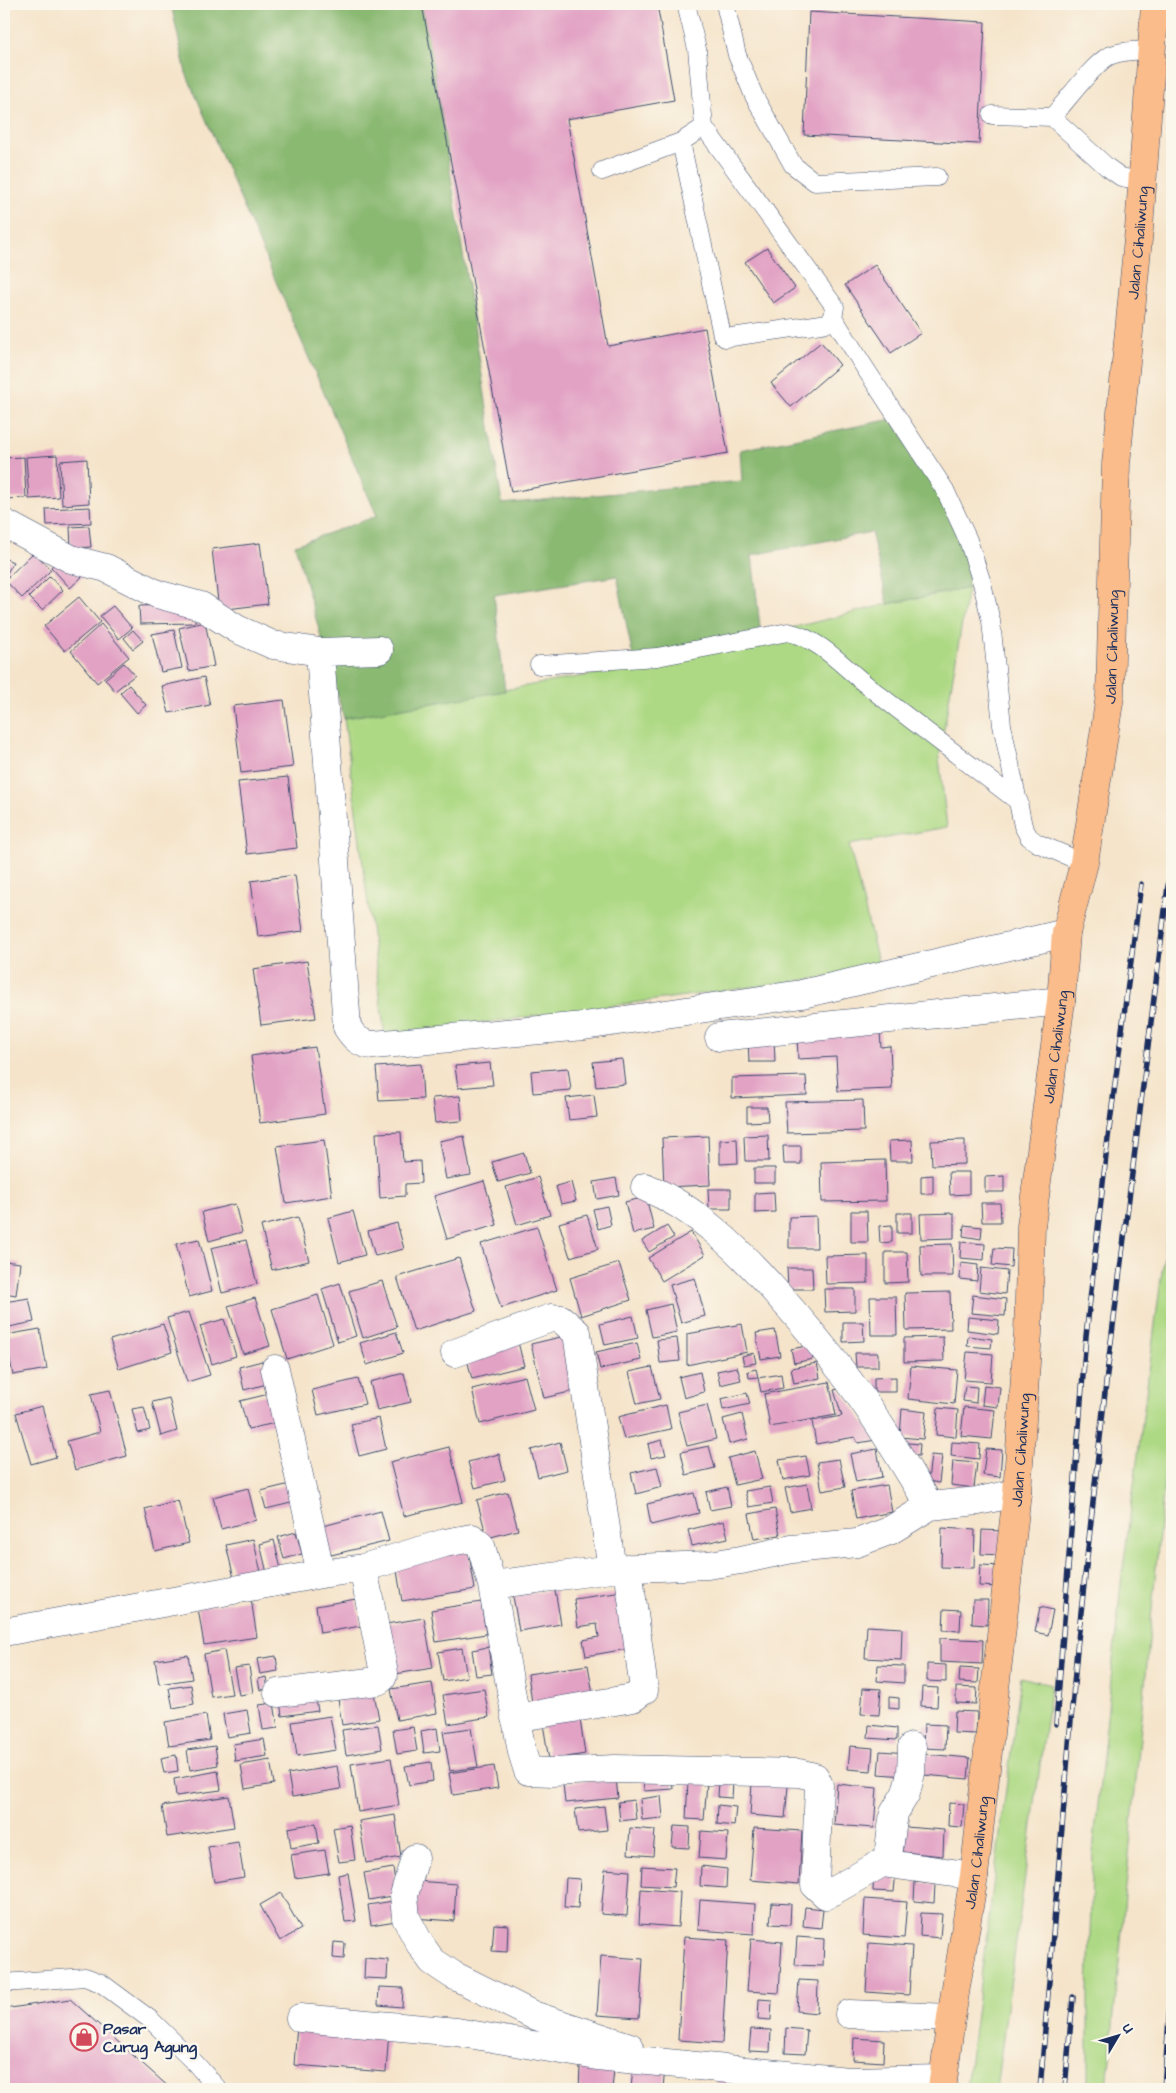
<svg xmlns="http://www.w3.org/2000/svg" width="1176" height="2093" font-family="'Architects Daughter',sans-serif">
<rect width="100%" height="100%" fill="#fbf7ec"/>
<filter id="ink" filterUnits="userSpaceOnUse"><feTurbulence type="fractalNoise" baseFrequency=".02" numOctaves="2"/><feDisplacementMap in="SourceGraphic" scale="10" xChannelSelector="R" yChannelSelector="G"/><feConvolveMatrix kernelMatrix="1 2 1 2 8 2 1 2 1" color-interpolation-filters="sRGB"/></filter>
<filter id="wash" filterUnits="userSpaceOnUse"><feTurbulence type="fractalNoise" baseFrequency=".0096" numOctaves="4" result="noise"/><feDisplacementMap in="SourceGraphic" scale="20" xChannelSelector="R" yChannelSelector="G"/><feGaussianBlur stdDeviation="1.12" result="paint"/><feColorMatrix in="noise" values="0 0 0 0 0 0 0 0 0 0 0 0 0 0 0 0 0 1.4 0 .05"/><feComposite in="paint" operator="in"/></filter>
<g filter="url(#wash)">
<rect width="100%" height="100%" fill="#f5e4ca"/>
<path fill="#aed984" stroke="#648471" d="M968,588l-29,170 8,69 -98,18 31,125 -495,66 -41,-318 291,-51 253,-63z
M1172,1195v202l-65,692h-19v-99l5,-139 28,-267z
M1021,1677l30,8 -55,404h-30z"/>
<path fill="#8ab972" stroke="#527468" d="M171,4h253l78,500 240,-23 -2,-31 152,-31 78,121 -2,48 -80,16 -17,-72 -119,23 9,81 -126,31 -18,-91 -123,19 11,96 -161,27 -49,-173 82,-29 -191,-443z"/>
<g id="blocks">
<path fill="#e2a2c4" d="M422,4h235l17,96 -107,19 41,227 97,-18 23,125 -217,39z
M809,12l176,10 -6,122 -175,-9z
M767,248l28,40 -22,15 -28,-41z
M875,265l46,68 -30,20 -46,-68z
M821,342l19,23 -49,42 -20,-24z
M57,455l2,42 -30,2 -3,-42z
M24,457l2,41 -22,1v-41z
M87,459l2,44 -27,2 -2,-44z
M90,507l1,16 -44,2 -1,-16z
M89,526l2,21 -20,1 -1,-21z
M260,543l8,61 -49,6 -7,-61z
M34,552l17,18 -29,28 -17,-18z
M63,555l20,21 -13,12 -19,-21z
M4,558l9,4 -8,15h-1z
M50,576l13,14 -21,20 -13,-13z
M79,597l21,25 -35,29 -21,-25z
M195,604v19l-55,1 -1,-18z
M113,606l19,22 -13,11 -19,-23z
M205,622l9,44 -25,5 -10,-43z
M101,624l28,33 -32,26 -26,-32z
M133,630l10,11 -10,8 -9,-11z
M174,630l8,38 -21,4 -9,-38z
M124,663l11,12 -20,16 -10,-12z
M204,677l6,28 -41,8 -7,-27z
M129,685l17,20 -9,8 -17,-20z
M284,700l9,67 -52,6 -8,-67z
M288,777l9,71 -50,6 -9,-72z
M295,875l8,56 -45,6 -7,-56z
M307,961l9,57 -55,7 -8,-56z
M880,1031l1,16 9,-1 2,43 -54,2 -2,-34 -38,2 -1,-25z
M748,1037h26l1,25h-26z
M315,1047l10,67 -65,9 -9,-67z
M622,1059l3,25 -29,3 -3,-25z
M490,1063l3,22 -35,3 -3,-22z
M421,1064l2,35 -44,2 -3,-34z
M568,1068l3,22 -38,3 -2,-22z
M806,1076l1,19 -75,3v-20z
M594,1095l3,22 -28,3 -3,-22z
M460,1096l2,25 -27,2 -3,-25z
M863,1100l1,31 -77,2 -2,-31z
M747,1107h20l1,14 -21,1z
M401,1132l2,30 17,-1 1,22 -16,1v12l-25,2 -4,-65z
M768,1135l1,26h-24l-1,-25z
M464,1136l7,39 -25,4 -7,-38z
M708,1136l2,49 -46,2 -2,-49z
M737,1139l1,24 -18,1v-24z
M324,1140l8,56 -46,7 -9,-57z
M912,1140l1,21h-23l-1,-20z
M965,1140v24l-33,1 -1,-24z
M783,1146h18v18h-17z
M524,1153l6,20 -32,9 -6,-20z
M885,1160l1,41 -64,1 -1,-40z
M754,1168h21v15h-21z
M949,1172h20v22l-19,1z
M933,1175v19h-12v-18z
M1004,1176v16h-19v-15z
M538,1177l12,38 -33,10 -11,-38z
M616,1178l3,17 -22,4 -3,-17z
M484,1181l13,44 -50,14 -13,-43z
M571,1182l5,19 -15,3 -5,-18z
M708,1189h23v20h-22z
M774,1192l1,20 -20,1v-20z
M646,1197l8,32 -21,5 -8,-32z
M981,1203h19l1,19h-19z
M235,1204l7,28 -33,9 -7,-29z
M607,1206l4,19 -13,4 -5,-20z
M353,1211l12,44 -26,7 -11,-44z
M851,1211h16l1,31h-17z
M897,1213h15v20h-15z
M954,1213v25l-33,1 -1,-25z
M587,1215l11,34 -28,8 -11,-34z
M816,1216l1,32h-28v-31z
M298,1217l11,44 -37,9 -11,-44z
M397,1223l7,26 -29,7 -7,-25z
M892,1225v17l-12,1 -1,-17z
M964,1225l18,2 -1,12 -18,-3z
M667,1226l7,11 -25,15 -7,-11z
M537,1227l20,63 -56,18 -20,-64z
M691,1232l14,23 -43,26 -14,-23z
M199,1239l13,52 -23,6 -13,-53z
M246,1240l11,44 -35,9 -11,-45z
M961,1242l24,2 -1,16 -24,-2z
M952,1244l1,32h-32l-1,-31z
M994,1248l18,1 -1,18 -19,-2z
M885,1252h22l1,30 -23,1z
M868,1255v28l-42,1 -1,-28z
M459,1258l17,53 -62,20 -17,-54z
M4,1261l16,2 -4,32 -12,-2z
M619,1263l12,37 -50,16 -11,-38z
M961,1263l17,2 -1,16 -17,-2z
M787,1268h25l1,21h-25z
M981,1268l26,3 -2,23 -26,-3z
M695,1278l10,38 -24,7 -11,-38z
M382,1281l15,46 -34,11 -14,-47z
M340,1283l16,53 -18,6 -16,-53z
M824,1289h31v22l-30,1z
M950,1292l1,37 -45,1 -1,-37z
M318,1295l15,49 -46,15 -15,-50z
M973,1295l33,4 -1,17 -34,-3z
M870,1297h26l1,38h-26z
M29,1298l5,24 -30,6v-26z
M255,1298l15,48 -27,8 -15,-48z
M671,1304l6,28 -25,5 -6,-27z
M189,1312l21,63 -23,7 -20,-64z
M633,1316l5,22 -33,7 -5,-21z
M968,1317l31,3 -1,14 -31,-4z
M224,1319l12,37 -24,8 -12,-38z
M843,1322h20l1,19 -21,1z
M163,1324l9,28 -53,17 -9,-29z
M742,1324l5,28 -60,13v-31z
M40,1329l7,40 -34,6 -8,-40z
M775,1330l5,26 -19,3 -5,-26z
M396,1332l7,21 -36,12 -7,-22z
M569,1335l13,54 -38,9 -13,-54z
M968,1336l24,3 -1,9 -24,-2z
M943,1337l1,24 -40,1v-24z
M677,1338l3,23 -20,2 -3,-23z
M518,1342l6,24 -52,13 -6,-24z
M637,1343l4,17 -41,9 -4,-17z
M811,1345l2,14 -19,4 -3,-14z
M967,1352l26,2 -2,28 -27,-2z
M754,1353l2,10 -12,2 -2,-9z
M855,1353h23v14h-22z
M262,1361l5,23 -23,6 -5,-23z
M817,1363l3,15 -26,5 -3,-15z
M911,1366l46,4 -3,34 -46,-5z
M652,1367l8,32 -23,5 -8,-32z
M737,1367l4,13 -21,5 -3,-14z
M756,1369l2,8 -9,1 -1,-7z
M700,1372l4,20 -20,6 -5,-21z
M404,1373l7,29 -34,8 -7,-28z
M781,1374l2,14 -22,4 -3,-14z
M525,1376l9,34 -54,14 -8,-35z
M896,1377v15h-22v-14z
M358,1379l7,25 -47,11 -6,-25z
M829,1382l7,33 -66,12 -6,-33z
M984,1385l16,2 -2,20 -16,-2z
M965,1386l12,1 -1,16 -13,-2z
M840,1389l36,51 -18,3 -3,-6 -39,7 -4,-23 30,-5 -8,-26z
M110,1390l17,66 -52,14 -8,-29 33,-9 -9,-38z
M273,1393l7,29 -32,7 -8,-28z
M747,1393l3,11 -27,6 -2,-11z
M169,1398l8,33 -16,5 -9,-34z
M666,1405l5,24 -47,10 -6,-22z
M707,1405l9,34 -29,7 -9,-34z
M42,1406l14,51 -25,7 -15,-51z
M144,1407l6,23 -12,3 -6,-24z
M964,1407l31,3 -3,29 -31,-3z
M938,1408l20,2 -2,27 -20,-2z
M902,1409l24,3 -3,27 -23,-2z
M742,1414l6,25 -19,5 -6,-25z
M379,1418l7,31 -27,7 -8,-32z
M662,1440l4,15 -15,3 -3,-14z
M560,1442l7,28 -29,7 -7,-27z
M952,1442l28,2 -1,15 -28,-3z
M908,1443l12,1 -1,12 -13,-1z
M709,1446l6,22 -29,7 -5,-23z
M449,1447l14,55 -59,14 -14,-54z
M877,1449l5,28 -26,5 -6,-28z
M986,1449l16,1 -2,27 -17,-2z
M755,1451l7,28 -27,6 -7,-27z
M499,1454l6,26 -30,8 -7,-26z
M931,1455l11,1 -3,27 -11,-2z
M806,1456l4,19 -27,5 -4,-20z
M839,1459l6,28 -23,4 -5,-29z
M953,1461l24,2 -3,25 -23,-3z
M657,1467l5,20 -26,7 -5,-21z
M290,1484l5,18 -29,7 -5,-18z
M807,1484l4,24 -21,4 -5,-24z
M887,1485l5,27 -36,7 -5,-28z
M727,1487l4,19 -21,4 -4,-18z
M770,1487l3,16 -24,4 -4,-16z
M248,1488l8,32 -35,9 -8,-32z
M508,1492l10,38 -31,8 -10,-38z
M694,1493l5,20 -48,12 -4,-21z
M178,1500l11,43 -34,8 -10,-42z
M775,1509l5,26 -26,4 -5,-25z
M381,1511l8,30 -66,16 -8,-29z
M724,1521l4,17 -36,8 -4,-16z
M942,1528l33,2 -1,38 -33,-1z
M982,1530l20,1 -1,24 -20,-1z
M296,1532l6,22 -18,5 -6,-22z
M253,1539l8,33 -27,6 -8,-33z
M274,1540l7,29 -14,4 -7,-29z
M468,1548l7,41 -73,12 -7,-42z
M980,1565l23,1v21l-24,-1z
M555,1590l6,34 -42,7 -6,-35z
M623,1592l4,57 -41,7 -3,-16 16,-3 -2,-13 -19,3 -4,-28z
M251,1599l6,38 -53,8 -6,-37z
M356,1599l5,27 -41,7 -4,-27z
M973,1600h15l-1,25 -15,-1z
M481,1602l5,32 -50,8 -5,-32z
M1040,1607l13,3 -5,25 -13,-3z
M944,1609l17,1 -1,21 -17,-1z
M424,1618l9,50 -38,6 -9,-50z
M867,1626l35,2 -1,32 -36,-2z
M940,1638l43,2 -1,24 -42,-2z
M488,1647l4,27 -16,2 -4,-26z
M462,1648l5,29 -24,4 -5,-29z
M224,1650l8,44 -21,3 -7,-43z
M188,1655l4,24 -33,5 -4,-24z
M276,1656l2,15 -18,3 -3,-15z
M927,1664l19,1v17l-19,-1z
M588,1665l6,35 -61,10 -5,-36z
M878,1665l26,1v17l-27,-2z
M249,1666l4,27 -14,2 -5,-27z
M960,1668l19,1 -1,14 -19,-1z
M266,1677l2,12 -8,1 -2,-11z
M432,1683l5,30 -40,7 -6,-31z
M191,1685l3,19 -21,4 -4,-20z
M922,1687l16,1 -1,19 -16,-1z
M956,1687l21,1 -1,16 -20,-1z
M863,1688l18,1 -2,26 -18,-1z
M484,1689l5,28 -41,7 -5,-29z
M374,1693l5,26 -37,6 -4,-26z
M315,1694l3,17 -36,5 -2,-16z
M889,1697l10,1v11l-10,-1z
M274,1703l4,25 -15,2 -4,-25z
M247,1710l4,23 -24,4 -4,-23z
M955,1711l22,1 -1,22 -22,-1z
M579,1712l6,42 -36,6 -7,-42z
M206,1715l4,25 -41,6 -4,-24z
M330,1716l6,34 -39,6 -5,-34z
M924,1724l22,1 -1,24 -22,-1z
M378,1725l4,24 -36,6 -4,-25z
M869,1725l28,3v12l-29,-2z
M413,1727l4,24 -20,3 -4,-24z
M437,1728l3,23 -16,2 -3,-22z
M471,1728l7,39 -28,4 -7,-39z
M264,1739l3,17 -32,5 -2,-17z
M215,1746l3,19 -28,5 -3,-20z
M850,1746l23,2 -2,23 -23,-2z
M880,1751l27,2 -2,23 -27,-2z
M925,1754l45,4 -2,21 -44,-4z
M176,1755l2,16 -14,2 -3,-15z
M391,1758l8,47 -41,7 -7,-48z
M270,1760l4,24 -29,5 -4,-24z
M431,1762l2,19 -24,4 -4,-19z
M337,1766l4,23 -49,8 -4,-23z
M494,1766l4,22 -45,7 -4,-22z
M218,1771l3,19 -45,6 -2,-17z
M672,1774l1,15 -29,2 -1,-14z
M616,1778l2,20 -53,5 -2,-20z
M688,1781l19,1 -3,38 -18,-1z
M719,1781l14,1 -1,16 -14,-1z
M752,1783l36,3 -3,32 -35,-3z
M837,1784l40,4 -3,40 -40,-3z
M229,1796l5,31 -67,10 -5,-31z
M661,1796l2,22 -21,2 -2,-21z
M634,1800l2,19 -16,2 -2,-19z
M949,1803l15,1 -2,23 -14,-1z
M718,1805l18,2 -2,19 -17,-2z
M604,1806l3,24 -29,3 -3,-24z
M395,1815l6,42 -35,6 -7,-42z
M316,1823l3,20 -28,5 -3,-20z
M350,1825l5,35 -16,2 -6,-34z
M674,1826l16,1 -1,21 -17,-1z
M905,1827l39,3 -1,26 -40,-4z
M630,1828l25,2 -2,26 -25,-2z
M754,1828l48,3 -3,53 -49,-4z
M701,1831l27,2 -2,27 -27,-2z
M238,1842l6,35 -30,5 -6,-35z
M325,1850l4,23 -34,5 -4,-23z
M642,1866l33,2 -2,19 -32,-2z
M701,1866l26,3 -1,19 -26,-2z
M393,1868l4,27 -28,5 -5,-27z
M605,1869l25,2 -3,45 -26,-2z
M874,1869l22,1 -2,22 -21,-1z
M348,1873l8,48 -11,1 -7,-47z
M566,1878l14,1 -2,29 -14,-1z
M416,1881l40,3 -2,37 -41,-3z
M915,1882l20,2 -1,19 -20,-2z
M641,1889l39,3 -2,35 -39,-3z
M281,1893l20,36 -21,12 -20,-36z
M865,1899l42,3 -3,36 -41,-3z
M700,1900l55,4 -1,30 -56,-4z
M393,1901l3,20 -25,4 -3,-20z
M772,1903l19,1 -1,21 -20,-1z
M805,1907l18,2 -2,19 -18,-2z
M921,1913l21,1 -2,24 -20,-2z
M494,1924l14,1 -1,27 -15,-1z
M684,1937l44,3 -6,103 -44,-3z
M797,1937l27,2 -1,27 -28,-1z
M751,1939l31,3 -3,51 -32,-2z
M334,1942l11,1 -1,16 -11,-1z
M869,1943l43,3 -3,49 -43,-3z
M601,1956l42,3 -4,59 -42,-3z
M365,1958l23,2 -1,19 -23,-1z
M799,1980l19,1 -1,32 -20,-2z
M379,1987l24,1 -1,19 -24,-2z
M70,1999l101,90h-167v-80z
M759,1999l13,1 -1,20 -13,-1z
M297,2025l92,6 -3,41 -92,-7z
M786,2028l21,2 -2,24 -20,-1z
M751,2029l20,1 -1,22 -21,-1z
M854,2038l30,2 -1,22 -30,-2z
M633,2065l32,3 -2,21h-32z
M580,2067l34,3 -2,19h-33z
M719,2077l38,3 -1,9h-38z"/>
</g>
</g>
<g filter="url(#ink)">
<use href="#blocks" fill-opacity="0" stroke="#3c4a6e" stroke-width="1"/>
<g fill="none" stroke-linecap="round" stroke-linejoin="round">
<g stroke="#3c4a6e" stroke-width="19">
<path id="lane" d="M725,4l12,51 17,41 39,69 22,17 122,-5
M992,115l60,2 55,50 14,10 20,4
M1052,117c14,-15 40,-52 57,-61 13,-6 29,-5 43,-6
M681,142l41,193 3,3 103,-15 5,-6 2,-10 -131,-180
M602,171l79,-29 23,-15 -7,-78 -11,-45
M833,317l32,51 80,122 23,50 14,43 9,38 11,104 21,101 6,11 8,6 47,20
M539,665l118,-8 131,-25c34,8 54,34 81,55 50,39 100,77 150,115
M4,1983l81,-6 16,6 50,37 45,44 22,25"/>
</g>
<g stroke="#3c4a6e" stroke-width="29">
<path id="street" d="M4,523l67,36 35,9 51,26 44,12 36,23 36,16 47,7 59,-2
M320,652l27,375c7,11 13,17 26,18l211,-19 218,-32 264,-61
M719,1037l342,-36
M645,1187c51,21 93,62 129,103 34,38 67,78 95,119 22,32 41,65 61,97
M455,1353l96,-35 10,1 16,14 35,236
M275,1369l46,205
M492,1585l120,-16 96,-4 33,-5 51,-11 65,-6 32,-12 41,-25 48,-5 39,-8
M4,1632l317,-58 42,-6 82,-25 27,-5 9,8 11,39 30,167 6,19 24,1 63,-3 184,4 16,4 4,8 -4,100 11,10 56,-32 92,13
M278,1693l100,-12 4,-3 2,-5 -21,-105
M515,1718l118,-20 11,-8 -16,-122
M415,1858l-11,37 2,23 14,26 12,17 21,14 80,40 97,32
M882,1863l6,-7 6,-43 12,-20 5,-20 1,-26
M849,2014l102,4
M300,2018l157,14 140,24 251,25 95,-2"/>
</g>
<g stroke="#3c4a6e" stroke-width="29">
<g id="highway">
<path id="s1" d="M942,2089l9,-71 23,-142 43,-383 11,-160 3,-107 30,-225 5,-68 18,-70 26,-167 6,-232 23,-235 16,-225"/>
</g>
</g>
<use href="#lane" stroke="#fff" stroke-width="18"/>
<use href="#street" stroke="#fff" stroke-width="28"/>
<use href="#highway" stroke="#f9bc8a" stroke-width="28"/>
<g stroke="#1b2f5e" stroke-width="5.5">
<path id="rail" d="M1056,1724l30,-388 22,-198 33,-254
M1040,2089l37,-440 30,-275 65,-520
M1065,2089l8,-92
M1164,2089l8,-112"/>
</g>
<use href="#rail" stroke="#fbf7ec" stroke-width="4" stroke-dasharray="11" stroke-linecap="butt"/>
</g>
</g>
<defs>
<g id="shop-ring" transform="scale(1.4375)"><circle r="9.5" fill="#fbf7ec" stroke="#d1495b" stroke-width="1.5"/><path d="M-5-2.5h2.3a2.7 3.5 0 0 1 5.4 0H5L5.5 6h-11ZM-1.5-2.5h3a1.5 2.3 0 0 0-3 0Z" fill="#d1495b"/></g>
</defs>
<g fill-rule="evenodd">
<use href="#shop-ring" x="84" y="2037"/>
</g>
<g text-anchor="middle" stroke-width="5" stroke-linejoin="round" paint-order="stroke">
<g font-size="16" fill="#1b2f5e" stroke="#fbf7ec">
<text dy="6" stroke="none"><textPath href="#s1" startOffset="1859">Jalan Cihaliwung</textPath></text>
<text dy="6" stroke="none"><textPath href="#s1" startOffset="1454">Jalan Cihaliwung</textPath></text>
<text dy="6" stroke="none"><textPath href="#s1" startOffset="1049">Jalan Cihaliwung</textPath></text>
<text dy="6" stroke="none"><textPath href="#s1" startOffset="644">Jalan Cihaliwung</textPath></text>
<text dy="6" stroke="none"><textPath href="#s1" startOffset="239">Jalan Cihaliwung</textPath></text>
</g>
<g font-size="16" font-weight="bold" fill="#1b2f5e" stroke="#fbf7ec" text-anchor="start">
<text x="103" y="2034">Pasar<tspan x="103" dy="18">Curug Agung</tspan></text>
</g>
</g>
<rect width="1176" height="2093" fill="none" stroke="#fbf7ec" stroke-width="20"/>
<g transform="translate(1118 2036) rotate(52)" stroke="#fbf7ec" stroke-width="4" paint-order="stroke">
<path d="M0-4L9 19L0 12L-9 19Z" fill="#1b2f5e"/>
<text y="-8" font-size="14" font-weight="bold" text-anchor="middle" fill="#1b2f5e">U</text>
</g>
</svg>
